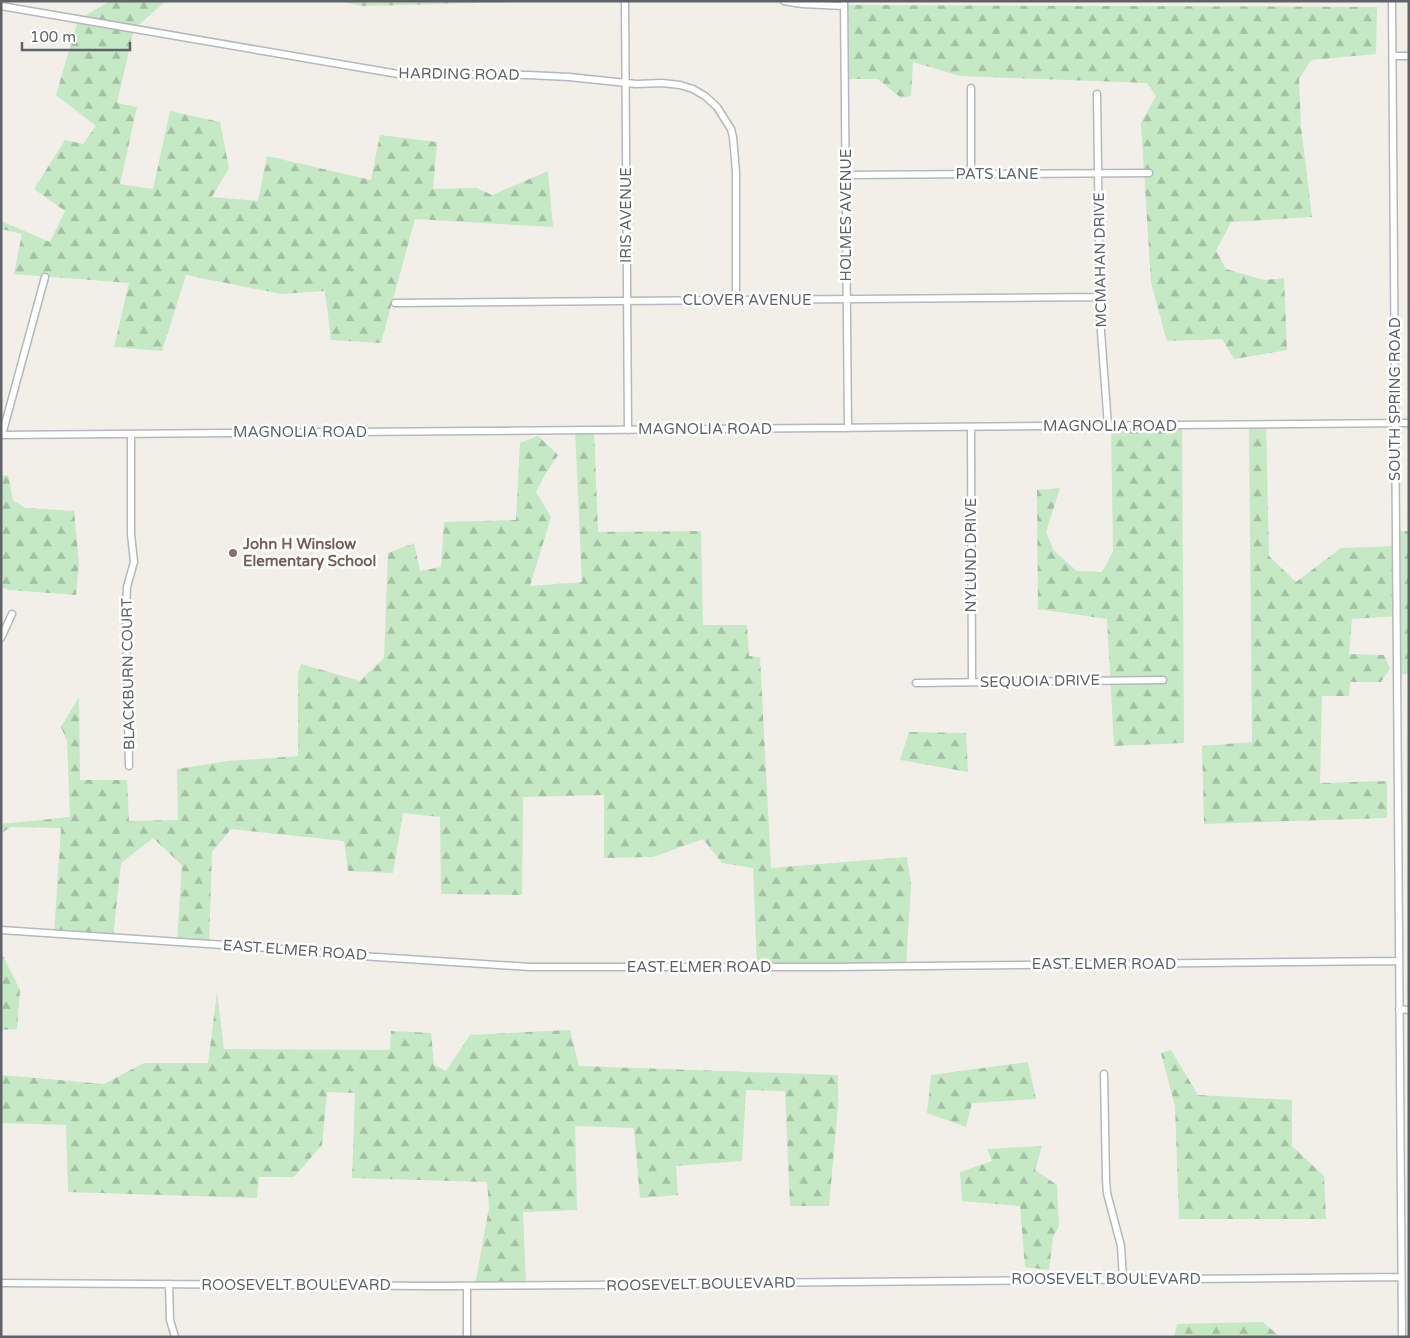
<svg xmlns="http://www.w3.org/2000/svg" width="1410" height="1338" font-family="'Varela Round',sans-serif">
<defs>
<pattern id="forest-firs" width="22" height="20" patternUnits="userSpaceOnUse" patternTransform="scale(1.25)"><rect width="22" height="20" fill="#c5e8c5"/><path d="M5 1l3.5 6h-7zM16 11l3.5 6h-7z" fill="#a3c0a4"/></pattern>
</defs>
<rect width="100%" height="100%" fill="#f1efe8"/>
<path fill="url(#forest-firs)" d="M110,1h56l-32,28 -17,74 20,4 -17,77 33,5 17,-78 50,11 9,46 -17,29 46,4 9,-45 104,24 9,-45 57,7 -4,47 44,-1 15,7 56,-24 5,56 -138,-8 -34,124 -50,-3 -6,-49 -44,3 -95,-19 -24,76 -48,-4 15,-64 -115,-9 8,-40 -21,-5v-8l49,21 15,-31 -31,-22 31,-49 18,4 13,-18 -40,-31 22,-75z
M337,1h172v1l-145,4z
M842,5l535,2 -1,47 -65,6 -12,19 2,47 11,91 -81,5 -15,29 10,18 38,11 20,-2 3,72 -53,9 -12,-20 -55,2 -16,-58 -10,-160 15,-27 -9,-13 -187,-7 -47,-14 -2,34 -10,2 -23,-19h-35z
M1249,424h17l3,132 27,26 45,-34 55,-2v-15h13v143l-12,1 -1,-59 -44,3 -3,35 35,1 6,14 -9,13h-31l-1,14h-27l-2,87 67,-2v37l-183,6 -2,-78 50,-4z
M1182,425l2,318 -70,3 -7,-127 -69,-10 -1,-119 23,-2 -14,44 8,19 23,20 25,1 11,-20 -2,-126z
M575,430h19l4,102 103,-1 2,94h44l2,31 11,1 11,211 136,-11 4,28 -5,80 -149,2 -4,-99 -31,-5 -19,-24 -50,18 -49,1v-63l-81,2 -1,98 -81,-1 -1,-77 -37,-4 -10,60 -45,-2 -4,-30 -113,-12 -19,23 -3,93 -32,-3 5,-77 -29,-27 -32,25 -8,75 -59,-3 7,-107 -51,-1 -9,7v-10l69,-7 -3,-76 -6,-14 18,-30 1,83h47l2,41 49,-1 -1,-51 51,-8 70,-5v-82l3,-10 59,17 24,-23 4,-105 26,-10 6,28 21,-4 3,-45 72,-2 4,-77 18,-7 20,19 -12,18 -10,19 15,25 -21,69 52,-4z
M8,475l5,25 12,8 49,3 5,52 -3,32 -67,-5 -8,-3v-111z
M909,732l57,1 2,39 -68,-12z
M1,952l19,38 -3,39 -16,1z
M217,992l7,57 166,1 1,-19 40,2 3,32 12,6 24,-36 100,-5 9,36 259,9v31l-9,100h-39l-5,-115 -39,-1 -4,71 -66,5 2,29 -38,3 -6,-70 -59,-2 2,84 -54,2 3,73h-51l14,-77 -2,-26 -135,-4 3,-85 -28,-1 -5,53 -28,32h-35l-2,21 -189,-6 -2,-67 -65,-2v-48l103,9 40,-21h64z
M1171,1050l27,45 94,5v46l32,30 2,43h-147l-4,-113 -14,-53z
M1028,1062l8,37 -64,4 -6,24 -39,-14 4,-38z
M1042,1146l-7,24 22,15 2,41 -6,11 -4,33 -24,-3 -5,-61 -58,-5 -2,-29 32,-11 -5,-12z
M1263,1322l17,15h-106l3,-13z"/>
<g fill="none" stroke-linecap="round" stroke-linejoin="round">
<g stroke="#b5b8bc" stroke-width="9">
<path id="minor" d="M625,1l3,429
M784,1l18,3 42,2
M844,1l4,427
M1392,1l10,1336
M1,6l397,68 130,1 41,2 67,7 26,-1 18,2 13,4 12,7 12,11 14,22 2,8 3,35v128
M1393,56h16
M1097,94l3,224 8,108
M971,174v-86
M845,175l304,-2
M395,303l704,-6
M971,427l1,255
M1,435l1408,-12
M2,435l43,-158
M1,638l11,-24
M916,683l247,-3
M129,766l-3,-159 1,-20 7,-25 -3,-28v-100
M1,930l268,18 77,7 184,12h300l569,-6
M1399,1009l10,1
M1104,1074l2,106 1,13 14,53 2,33
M1,1283l427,3 161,-1 155,-2 657,-6
M169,1284l1,36 5,17
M467,1286v51"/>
</g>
<use href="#minor" stroke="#fff" stroke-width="6"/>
</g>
<circle fill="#8d6e63" stroke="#fff" stroke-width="2" cx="233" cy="553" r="5"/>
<g text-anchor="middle" stroke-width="5" stroke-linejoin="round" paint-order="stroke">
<g font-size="15" fill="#5f6368" stroke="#fff">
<text transform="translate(459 74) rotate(1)" y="5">HARDING ROAD</text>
<text x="997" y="179">PATS LANE</text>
<text transform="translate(626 215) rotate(-90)" y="5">IRIS AVENUE</text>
<text transform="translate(846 215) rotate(-90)" y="5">HOLMES AVENUE</text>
<text transform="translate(1100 260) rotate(-91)" y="5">MCMAHAN DRIVE</text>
<text x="747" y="305">CLOVER AVENUE</text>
<text transform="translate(1395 399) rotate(-90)" y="5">SOUTH SPRING ROAD</text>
<text x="1110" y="431">MAGNOLIA ROAD</text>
<text x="705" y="434">MAGNOLIA ROAD</text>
<text x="300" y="437">MAGNOLIA ROAD</text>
<text transform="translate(971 555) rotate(-90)" y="5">NYLUND DRIVE</text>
<text transform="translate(128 674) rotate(-91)" y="5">BLACKBURN COURT</text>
<text transform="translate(1040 681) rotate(-1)" y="5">SEQUOIA DRIVE</text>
<text transform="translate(295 950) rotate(4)" y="5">EAST ELMER ROAD</text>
<text x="1104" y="969">EAST ELMER ROAD</text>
<text x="699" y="972">EAST ELMER ROAD</text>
<text x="1106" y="1284">ROOSEVELT BOULEVARD</text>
<text transform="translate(701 1284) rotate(-1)" y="5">ROOSEVELT BOULEVARD</text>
<text x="296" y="1290">ROOSEVELT BOULEVARD</text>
</g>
<g font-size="15" font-weight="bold" fill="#785e54" stroke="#fff" text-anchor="start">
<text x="243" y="549">John H Winslow<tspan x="243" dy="17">Elementary School</tspan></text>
</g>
</g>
<rect width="1410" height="1338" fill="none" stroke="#5f6368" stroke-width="5"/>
<path d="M22 42v8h108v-8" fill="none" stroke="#5f6368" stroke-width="2.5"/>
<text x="30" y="42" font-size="15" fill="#5f6368" stroke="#ffffff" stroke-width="4" paint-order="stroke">100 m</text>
</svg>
